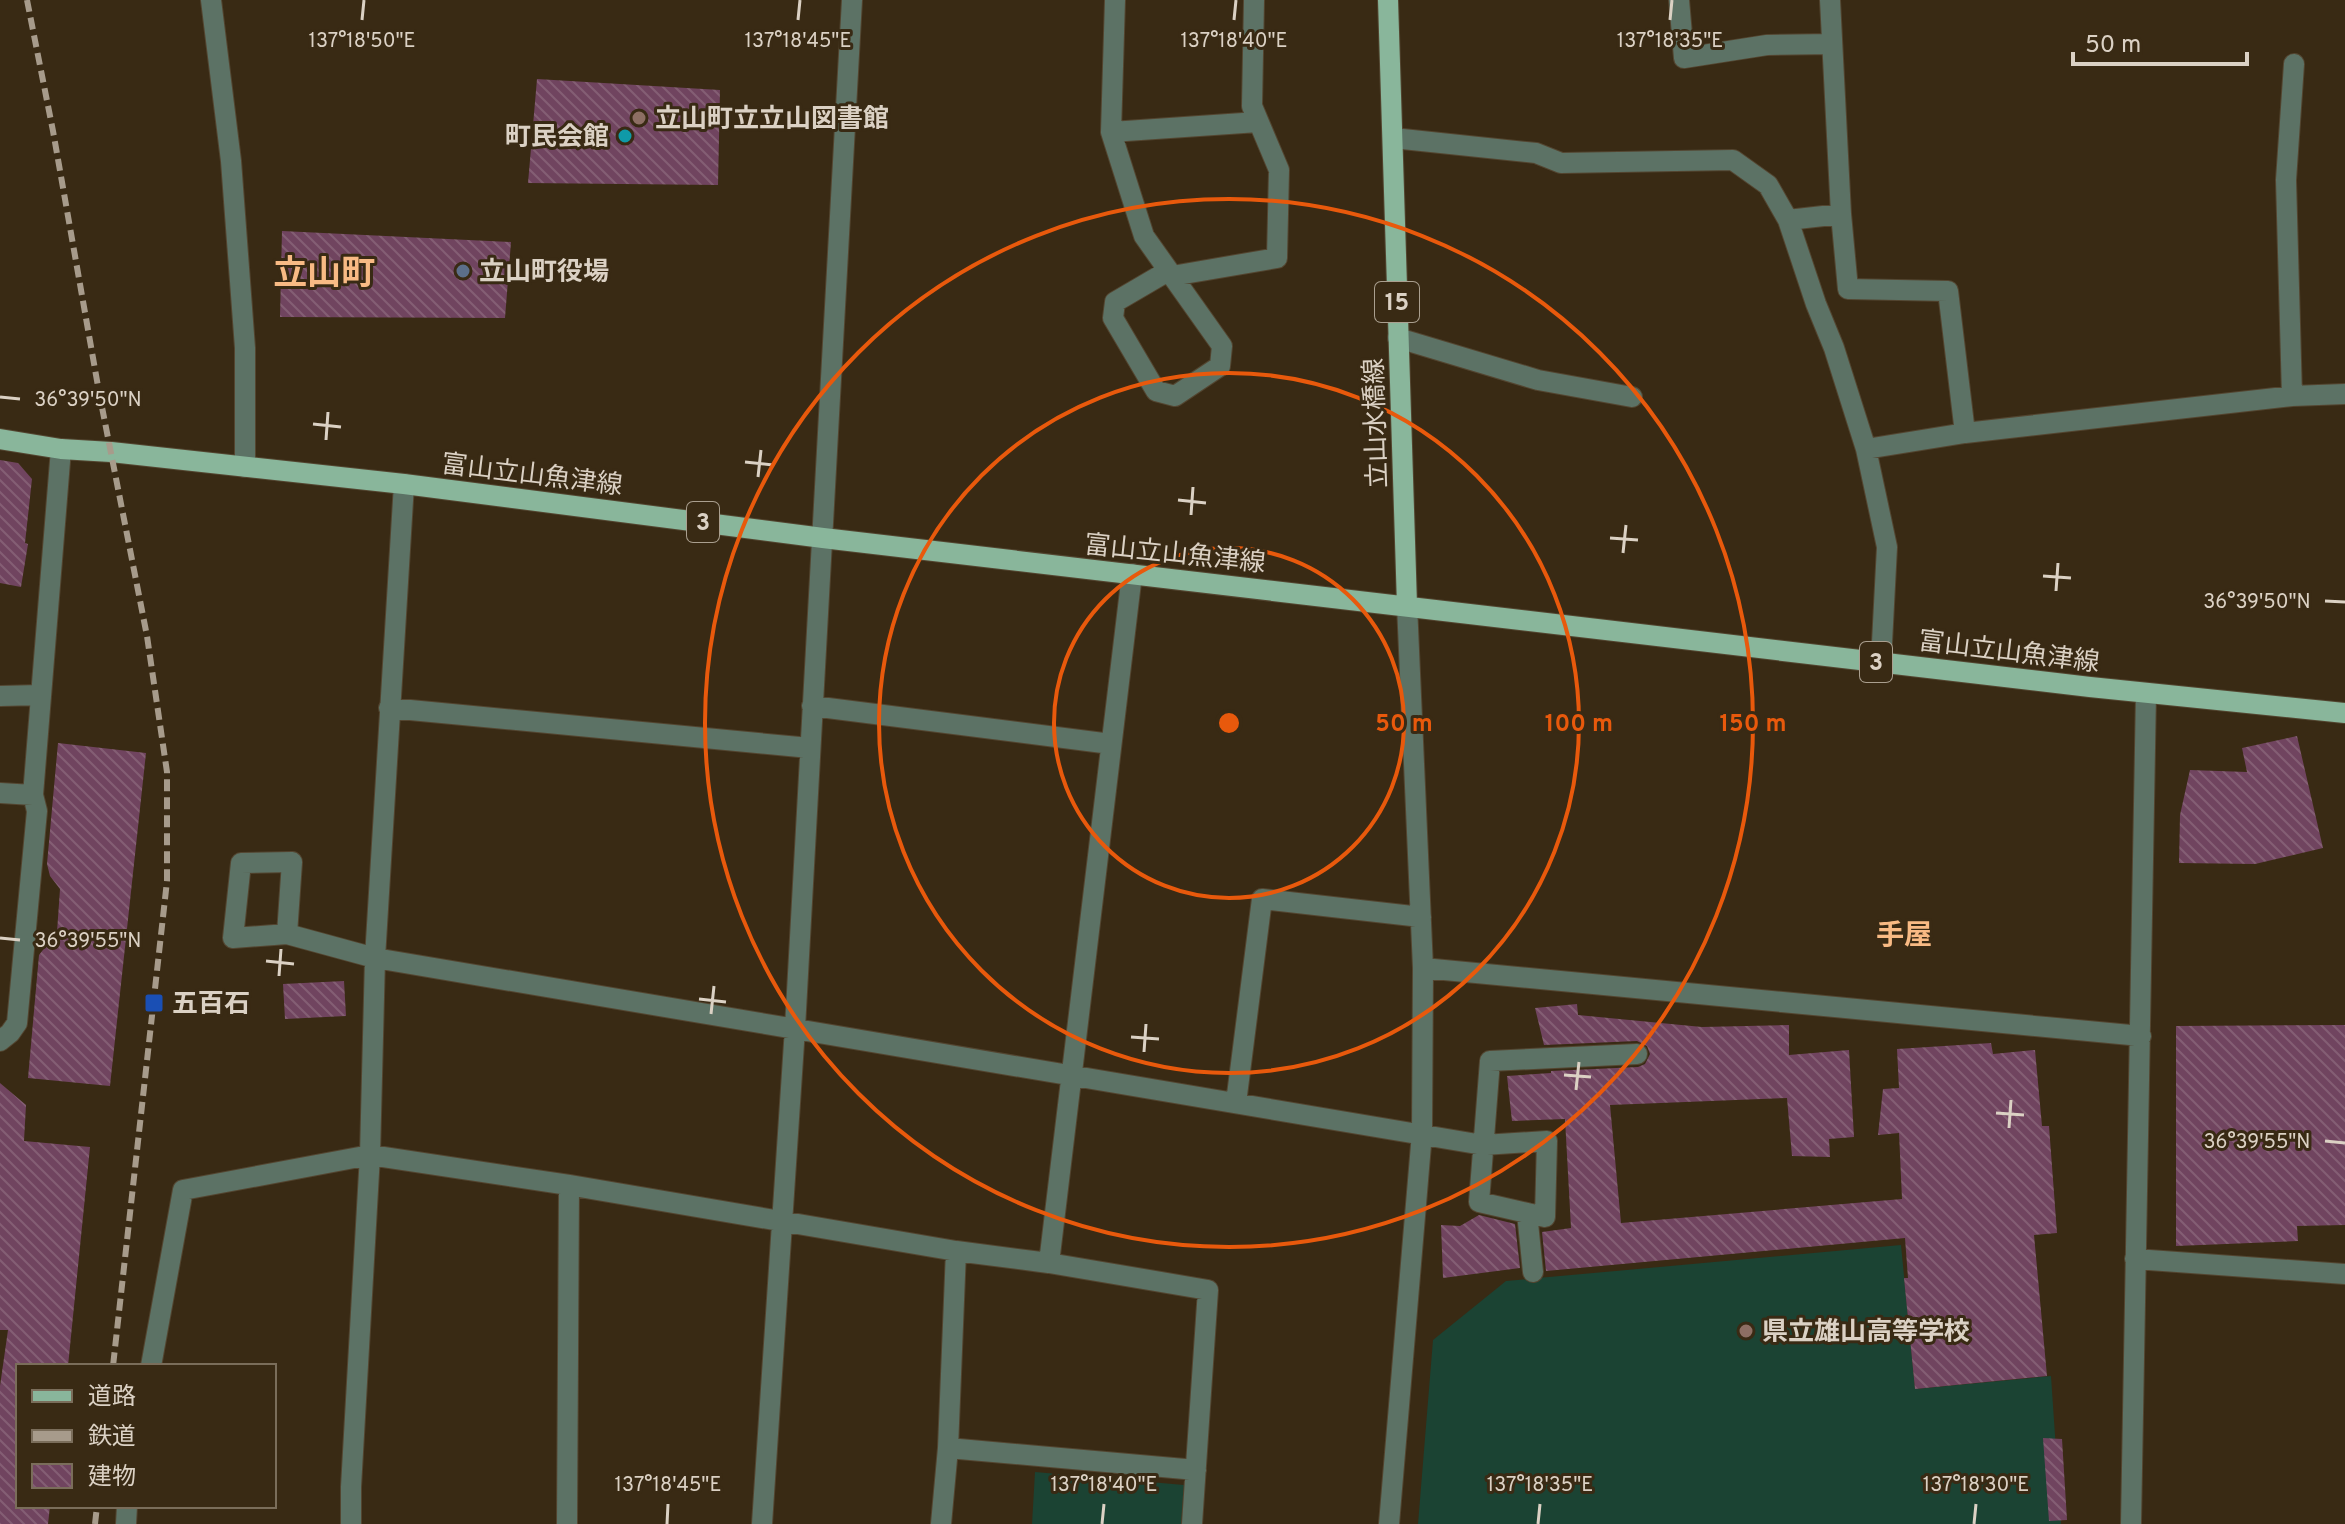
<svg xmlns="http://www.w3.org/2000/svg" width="2345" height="1524" font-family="Overpass,'Noto Sans JP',sans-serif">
<defs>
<pattern id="building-back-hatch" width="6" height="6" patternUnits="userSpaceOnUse" patternTransform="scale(2)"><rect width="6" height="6" fill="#70445f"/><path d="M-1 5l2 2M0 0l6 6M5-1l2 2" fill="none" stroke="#845e74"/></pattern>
</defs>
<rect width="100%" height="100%" fill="#392a14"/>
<path fill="#1b4333" d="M1901,1245l14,144 136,-13 10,148h-643l15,-184 73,-59z
M1035,1472l149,13 -3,39h-149z"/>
<path fill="url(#building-back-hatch)" d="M537,79l183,11 -2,95 -190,-2z
M282,231l229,11 -6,76 -225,-1z
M0,460l18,3 14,16 -7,64 3,1 -7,43 -21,-4z
M2297,736l26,112 -68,16 -76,-1 1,-48 10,-45 57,2 -5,-24z
M58,743l88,10 -36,333 -82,-8 11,-123 18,-23 3,-43 -10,-13 -3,-12z
M344,981l2,35 -61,3 -2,-35z
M1577,1004l1,11 124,12 87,-2v30l60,-5 5,87 -25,2 1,18 -38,-1 -5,-58 -177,7 11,118 281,-24 -3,-66 -21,2 5,-46 16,-1 -2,-39 94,-6 2,11 42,-4 7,76h7l8,107 -23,2 13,141 -132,13 -11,-111h4l-3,-40 -359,33 -4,-39 29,-4 -6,-109 -53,2 -5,-45 44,-3v-2l87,-4 7,-3 5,-10 -3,-8 -10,-5 -93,4 -9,-37z
M2345,1025v200l-48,1 1,15 -122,5v-220z
M0,1083l26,22 -2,36 66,6 -22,219h-50v140h32l-2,18h-48v-138l8,-56h-8z
M1479,1215l36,9 5,44 -77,10 -2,-53 19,1z
M2043,1438l19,1 5,81 -18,1z"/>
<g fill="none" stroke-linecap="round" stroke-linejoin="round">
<g stroke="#534530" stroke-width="22">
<path id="minor" d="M211,0l20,161 14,187v119
M1115,0l-4,132 33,104 78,110 -2,20 -45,30 -19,-5 -43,-73 2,-16 53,-31
M1679,0l5,58 83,-13 65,-1
M1830,0l11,214 7,75 100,2 17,142
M1111,132l147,-10
M1393,138l143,15 25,10 172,-3 35,25 20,35 53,-6
M1788,220l28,84 18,44 32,101
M1172,276l105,-18 2,-88 -27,-64 2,-106
M1398,338l140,42 94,17
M2292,396l-6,-216 8,-116
M1881,662l6,-115 -21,-98 99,-16 327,-37 53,-2
M0,696l40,-1
M812,706l299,38
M389,708l421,40
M0,793l33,2 28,-346
M287,934l5,-72 -51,1 -8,75 54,-4 88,24 1108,187 64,-4 -2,76 -66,-15 11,-141 147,-7
M1423,968l718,68
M0,1041l10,-8 7,-10 20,-212 -4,-16
M1236,1103l26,-204 159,18
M1527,1213l6,59
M2135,1259l210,15
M1049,1263l83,-689
M151,1366l32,-176 187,-35 199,30 387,66 93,12 159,27 -16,234
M948,1448l248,22
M126,1524l1,-18
M351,1524v-37l19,-332 5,-197 29,-474
M567,1524l2,-339
M762,1524l33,-496 57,-1028
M941,1524l7,-76 8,-197
M1389,1524l33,-391 1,-165 -16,-363
M2131,1524l15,-831"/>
</g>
<g stroke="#534530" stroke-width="22">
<path id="major" d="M1388,0l19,605
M0,439l61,10 50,3 293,32 419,54 1267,149 255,26"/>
</g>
<use href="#minor" stroke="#5c7265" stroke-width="20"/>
<use href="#major" stroke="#89b69b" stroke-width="20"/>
<path stroke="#a79b8b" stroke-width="6" stroke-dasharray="12 6" stroke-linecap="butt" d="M27,0l26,131 46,261 48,244 20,136v109l-54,485
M95,1524l2,-18"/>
</g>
<path fill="none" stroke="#dbd1c4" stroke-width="3" d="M362,20l2,-20M798,20l2,-20M1234,20l2,-20M1670,20l2,-20M0,397l20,2M313,424l28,3M326,440l2,-28M745,462l28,3M758,477l3,-27M1178,500l28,3M1191,515l2,-28M1610,538l28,2M1623,553l3,-28M2043,576l28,2M2056,591l2,-28M2325,601l20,1M0,938l20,2M266,961l28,3M279,976l2,-27M699,999l27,3M711,1014l3,-28M1131,1037l28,2M1144,1052l2,-28M1564,1075l27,2M1576,1090l3,-28M1996,1113l28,2M2009,1128l2,-28M2325,1141l20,2M667,1524l1,-20M1102,1524l2,-20M1538,1524l2,-20M1974,1524l2,-20"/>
<g fill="none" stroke="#e8590c" stroke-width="4">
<circle cx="1229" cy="723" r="175"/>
<circle cx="1229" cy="723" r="350"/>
<circle cx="1229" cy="723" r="524"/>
</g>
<g fill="#8d6e63" stroke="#392a14" stroke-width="3">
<circle cx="639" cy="118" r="8"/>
<circle cx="1746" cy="1331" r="8"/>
</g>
<circle fill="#0f9aa8" stroke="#392a14" stroke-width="3" cx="625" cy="136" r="8"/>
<circle fill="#5c6f8a" stroke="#392a14" stroke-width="3" cx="463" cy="271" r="8"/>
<rect fill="#1a4fb4" stroke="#392a14" stroke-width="3" x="144" y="993" width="20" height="20" rx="4"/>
<g text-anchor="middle" stroke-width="6" stroke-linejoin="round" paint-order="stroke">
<g fill="#392a14" stroke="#aa9f8f" stroke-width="2">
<rect x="1375" y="282" width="44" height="40" rx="6"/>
<rect x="687" y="502" width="32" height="40" rx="6"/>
<rect x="1860" y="642" width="32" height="40" rx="6"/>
</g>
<g font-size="24" font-weight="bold" fill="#dbd1c4">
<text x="1397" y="310">15</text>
<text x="703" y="530">3</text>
<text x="1876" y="670">3</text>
</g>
<g font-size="26" font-weight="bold" fill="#dbd1c4" stroke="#392a14" text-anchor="start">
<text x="655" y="127">立山町立立山図書館</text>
<text x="609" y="145" text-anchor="end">町民会館</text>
<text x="479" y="280">立山町役場</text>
<text x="172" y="1012">五百石</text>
<text x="1762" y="1340">県立雄山高等学校</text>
</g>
<g font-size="26" fill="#dbd1c4" stroke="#392a14">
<text transform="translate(1375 423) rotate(-92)" y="9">立山水橋線</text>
<text transform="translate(532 474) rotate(7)" y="9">富山立山魚津線</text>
<text transform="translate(1175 553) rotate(6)" y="9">富山立山魚津線</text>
<text transform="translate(2009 651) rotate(7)" y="9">富山立山魚津線</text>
</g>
<g font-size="28" font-weight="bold" fill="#f8ba84" stroke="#392a14">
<text x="1904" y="944">手屋</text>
</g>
<g font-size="34" font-weight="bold" fill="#f8ba84" stroke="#392a14">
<text x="324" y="284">立山町</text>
</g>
</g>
<g font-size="20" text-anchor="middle" fill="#dbd1c4" stroke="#392a14" stroke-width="6" stroke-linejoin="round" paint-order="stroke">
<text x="362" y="47">137°18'50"E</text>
<text x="798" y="47">137°18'45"E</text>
<text x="1234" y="47">137°18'40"E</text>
<text x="1670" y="47">137°18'35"E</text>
<text x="88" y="406">36°39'50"N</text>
<text x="2257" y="608">36°39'50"N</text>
<text x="88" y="947">36°39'55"N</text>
<text x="2257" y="1148">36°39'55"N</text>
<text x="668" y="1491">137°18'45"E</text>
<text x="1104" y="1491">137°18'40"E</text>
<text x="1540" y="1491">137°18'35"E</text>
<text x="1976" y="1491">137°18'30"E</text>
</g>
<circle cx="1229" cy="723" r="12" fill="#e8590c" stroke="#392a14" stroke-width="4"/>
<g font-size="24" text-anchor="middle" font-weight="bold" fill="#e8590c" stroke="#392a14" stroke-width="6" stroke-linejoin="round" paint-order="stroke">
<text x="1404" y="731">50 m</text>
<text x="1579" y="731">100 m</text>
<text x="1753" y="731">150 m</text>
</g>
<rect x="16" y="1364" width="260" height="144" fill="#392a14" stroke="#7a6d5a" stroke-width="2"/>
<rect x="32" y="1390" width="40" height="12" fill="#89b69b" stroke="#7a6d5a" stroke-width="2"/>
<text x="88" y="1404" font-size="24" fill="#dbd1c4">道路</text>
<rect x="32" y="1430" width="40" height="12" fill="#a79b8b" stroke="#7a6d5a" stroke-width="2"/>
<text x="88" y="1444" font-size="24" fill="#dbd1c4">鉄道</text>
<rect x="32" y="1464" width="40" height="24" fill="url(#building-back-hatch)" stroke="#7a6d5a" stroke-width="2"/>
<text x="88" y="1484" font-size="24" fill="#dbd1c4">建物</text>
<path d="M2073 52v12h174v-12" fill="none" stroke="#dbd1c4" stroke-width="4"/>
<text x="2085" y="52" font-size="24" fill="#dbd1c4" stroke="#392a14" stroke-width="6" paint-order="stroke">50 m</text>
</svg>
